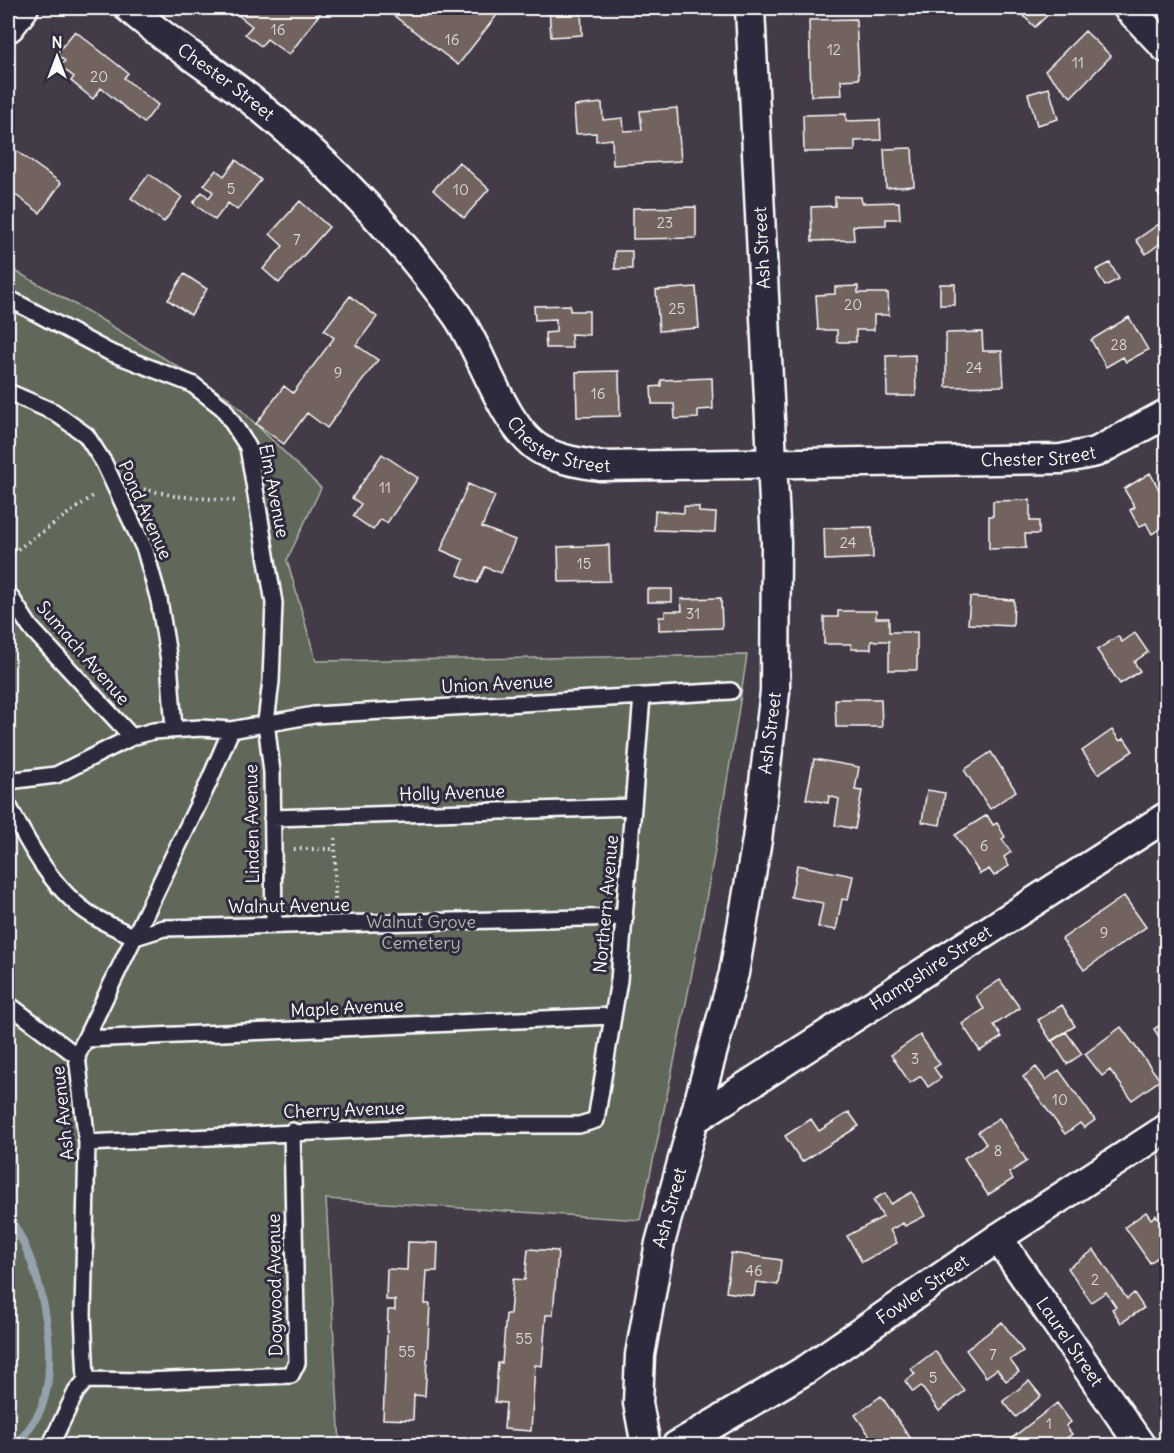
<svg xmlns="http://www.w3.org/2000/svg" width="1174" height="1453" font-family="Delius,sans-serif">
<rect width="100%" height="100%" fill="#433b47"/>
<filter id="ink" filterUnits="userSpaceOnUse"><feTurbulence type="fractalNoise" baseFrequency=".0167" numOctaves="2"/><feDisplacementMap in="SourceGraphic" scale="12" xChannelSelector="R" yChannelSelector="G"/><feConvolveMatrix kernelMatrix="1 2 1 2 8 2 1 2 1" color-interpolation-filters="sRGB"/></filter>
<g filter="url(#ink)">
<path fill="#60675a" stroke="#b0b3ac" stroke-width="1.5" d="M8,267l84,47 137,84 92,90 -34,72 29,101 431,-6c-28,190 -65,377 -107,565l-314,-21 14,246h-332z"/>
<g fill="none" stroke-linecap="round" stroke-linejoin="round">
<path stroke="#93a2ac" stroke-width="8" d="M8,1216c32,44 53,138 34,190 -5,14 -17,27 -25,40"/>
</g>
<path fill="#72635f" stroke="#fff" stroke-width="1.5" d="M229,8h95l-35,47 -22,-16 -6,7 -16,-12 7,-8z
M384,8h104l9,7 -39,50z
M549,8h32l1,27 -31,2z
M637,8h40l-40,3z
M1015,8h40l-20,19z
M856,19l3,60 -18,1 1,15 -31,1 -2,-76z
M75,31l53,42 -4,5 34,27 -14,18 -43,-35 -8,11 -22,-18 3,-4 -14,-11 5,-5 -9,-7z
M1085,31l26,25 -40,41 -26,-26z
M1049,88l9,31 -21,6 -9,-31z
M602,103l1,17 20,-2 1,13 18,-1 -2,-19 37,-3 4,53 -68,4 -1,-26 -16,2v-8l-20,1 -2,-28z
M846,114v7l34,-1 1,20 -26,1v10l-51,1 -1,-37z
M8,145l53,38 -21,30 -30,-22 -2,3z
M912,148l2,38 -28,2 -2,-39z
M236,160l25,20 -24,30 -9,-7 -13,17 -22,-17 9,-11 7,6 4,-6 -9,-7 12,-15 8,6z
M459,162l30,27 -25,29 -31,-28z
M149,174l33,23 -18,25 -33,-24z
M1166,183v20l-9,-10z
M835,197h26l1,6 37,-1 1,17h-14v6l-33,1 1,14 -42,1 -1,-34 24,-1z
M300,201l29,26 -50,56 -16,-14 20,-23 -13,-12z
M696,207v31l-63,1v-31z
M1159,224l7,15 -20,15 -10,-14z
M615,251h17v18h-17z
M1110,263l9,16 -14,7 -9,-16z
M184,274l23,15 -16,26 -23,-15z
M940,284h15v21h-15z
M858,286v7h30l1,22h-15v15h-18v12h-19v-12h-19l-2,-35 19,-1v-7z
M696,287l3,41 -40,3 -3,-41z
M350,296l27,21 -21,28 22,15 -51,68 -20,-15 -23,31 -28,-20 28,-38 9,7 41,-55 -10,-8z
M570,305v6h19v24l-18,-1 1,14h-26l-1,-15 11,-1v-13l-21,1 -1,-14z
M1129,317l19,33 -22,12 -3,-5 -17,10 -15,-27z
M982,332l1,19h19l2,35 -58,1v-54z
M915,355l1,41h-29l-1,-40z
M619,371l1,45 -43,1 -1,-45z
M712,378l1,31 -15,1v8l-23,1 -1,-15h-22l-1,-17 10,-1v-6z
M382,454l36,24 -31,45 -6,-4 -8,11 -20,-14 8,-12 -9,-6z
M1150,473l16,29v23l-14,9 -6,-11 -7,4 -9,-17 5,-3 -11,-18z
M468,484l27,12 -13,31 33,13 -14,33 -16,-6 -8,16 -19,-8 6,-15 -23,-10z
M1030,500v21h9v13h-14l1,14 -37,1v-33h4v-15z
M684,506l15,1v5l17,1 -1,19 -61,-2 1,-19 29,2z
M872,527l1,31 -48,2 -1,-32z
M609,545l1,36 -51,1 -1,-35z
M647,589h25v13h-25z
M970,597l44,3 -1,26 -45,-2z
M721,598l1,30 -63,2v-13h6v-6h17l-1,-12z
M838,611h38v7h13v14h28v38h-28v-29h-18v8h-20v-5h-27v-27h14z
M1135,633l13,19 -14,10 6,9 -20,13 -23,-34 21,-14 4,6z
M835,699h46l1,28h-46z
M1112,730l8,11 4,-3 9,13 -35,23 -16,-23z
M991,752l25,39 -26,18 -26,-39z
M814,759l45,8 -4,23 7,1 -7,38 -20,-4 4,-26 -10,-3 -1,7 -22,-4z
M927,790l18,3 -5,32 -18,-3z
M987,815l6,10 4,-2 8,14 -3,2 9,13 -7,5 5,9 -15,10 -5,-7 -9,5 -25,-39z
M797,865l56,11 -5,24 -6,-1 -6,31 -18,-3 5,-24 -32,-6z
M1124,896l22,31 -62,43 -22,-31z
M1000,980l20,28 -26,17 8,12 -22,14 -18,-27 22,-15 -8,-13z
M1062,1005l13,21 -24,15 -13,-21z
M1166,1021v27l-12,-19z
M1121,1027l39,53 -28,20 -22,-30 -8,6 -17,-22z
M1066,1032l16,22 -15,10 -15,-23z
M920,1035l20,29 -6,4 7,10 -13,9 -7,-11 -11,7 -19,-28z
M1036,1067l10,13 13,-10 36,50 -11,8 -4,-5 -15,11 -42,-57z
M849,1112l10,14 -57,36 -17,-26 26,-17 8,12z
M999,1118l28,43 -18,12 4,6 -25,16 -24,-37 22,-14 -8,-12z
M912,1192l13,24 -20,10 -2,-3 -13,7 7,13 -35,19 -15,-26 36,-19 -10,-17 12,-7 6,11z
M1146,1212l5,7 5,-4 10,15v36l-7,-10 -9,7 -25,-36z
M408,1242l30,1 -1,28h-10l-2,33h5l-5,92 -11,-1 -1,25 -30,-1 5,-109h7v-10h-9l1,-31 20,1z
M528,1249l30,2 -5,64h-7l-4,51 -7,-1 -4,66 -27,-2 2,-26 -11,-1 3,-39h4l4,-49h4l3,-35 12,1z
M1094,1250l33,49 7,-6 10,15 -23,15 -9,-14 4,-2 -10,-15 -15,10 -23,-34z
M731,1253l50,7 -3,25 -22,-3 -2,14 -28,-4z
M1002,1322l21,29 -13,9 9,12 -13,9 -9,-12 -11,8 -20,-27z
M935,1351l30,40 -26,20 -18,-25 -8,6 -8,-11 10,-7 -4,-5z
M1029,1381l12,15 -25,21 -13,-16z
M881,1396l35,50h-39l-22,-31z
M1057,1403l14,19 -5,4 6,8 -9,7 3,5h-48l-6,-8z"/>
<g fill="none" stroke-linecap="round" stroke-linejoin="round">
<g stroke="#fff" stroke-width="20">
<path id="service" d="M8,298l101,54 83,32 31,24 25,39 26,156 -3,78 -5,41 6,50 2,153
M8,392l46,20 32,23 18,28 41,87 14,50 10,61 5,68
M8,593l22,34 102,110
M8,781l48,-6 76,-38 21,-6 48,-3 30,2 83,-15 417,-24
M8,805c21,40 45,86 85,111 13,8 28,14 42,21
M272,818l361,-11
M135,937l29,-9 461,-11
M8,1004l69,52
M85,1039l527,-23
M87,1143l370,-18h122l17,-5 23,-140 23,-284
M86,1380l60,1 145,-6 6,-12 -5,-232
M50,1446l26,-54 10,-12 -3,-66 4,-171 -10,-87 131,-272 23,-54"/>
</g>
<g stroke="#fff" stroke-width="33">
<g id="minor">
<path id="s1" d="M129,8c39,35 86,62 127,96 76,61 143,131 200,210 26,36 48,117 87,137 18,9 38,12 57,15l461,-7 35,-7 70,-38"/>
<path d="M1128,8l38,40"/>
<path id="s2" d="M695,1119l471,-302"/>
<path id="s3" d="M998,1238l143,208"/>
<path id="s4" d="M646,1446l-8,-43 2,-48 20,-112 74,-270 23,-133 18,-148 1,-149 -26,-535"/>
<path id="s5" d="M676,1446l131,-77 191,-131 168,-109"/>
</g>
</g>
<g stroke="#fff" stroke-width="38">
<path id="secondary" d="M8,25l13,-17"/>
</g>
<path stroke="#fff" stroke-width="4" stroke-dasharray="1.5 4.5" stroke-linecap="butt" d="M138,488l37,8 62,5
M8,556l88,-62
M335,838v64
M294,849h41"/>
<use href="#service" stroke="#2f2a3d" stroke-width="15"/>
<use href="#minor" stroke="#2f2a3d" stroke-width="28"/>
<use href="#secondary" stroke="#2f2a3d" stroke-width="33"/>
</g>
</g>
<g text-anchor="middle" stroke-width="6" stroke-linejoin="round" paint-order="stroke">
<g font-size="15" fill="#dcd8d7">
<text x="278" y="35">16</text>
<text x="452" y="45">16</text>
<text x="834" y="55">12</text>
<text x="1078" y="68">11</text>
<text x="99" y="82">20</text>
<text x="231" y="194">5</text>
<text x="461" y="195">10</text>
<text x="665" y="228">23</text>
<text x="297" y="245">7</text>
<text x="853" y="310">20</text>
<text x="677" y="314">25</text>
<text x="1119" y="350">28</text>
<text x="974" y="373">24</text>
<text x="338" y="378">9</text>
<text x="598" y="399">16</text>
<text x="385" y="493">11</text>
<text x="848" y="548">24</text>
<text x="584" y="569">15</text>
<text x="693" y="619">31</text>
<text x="984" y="851">6</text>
<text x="1104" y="938">9</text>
<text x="915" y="1064">3</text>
<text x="1060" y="1105">10</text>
<text x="998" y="1156">8</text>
<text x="754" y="1276">46</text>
<text x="1095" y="1285">2</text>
<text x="524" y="1344">55</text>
<text x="407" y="1357">55</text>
<text x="993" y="1360">7</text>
<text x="933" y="1383">5</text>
<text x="1049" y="1429">1</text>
</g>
<g font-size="18" fill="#fff" stroke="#2f2a3d">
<text dy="6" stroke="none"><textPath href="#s1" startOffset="122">Chester Street</textPath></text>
<text transform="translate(762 248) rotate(-93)" y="6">Ash Street</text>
<text dy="6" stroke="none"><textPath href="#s1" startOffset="626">Chester Street</textPath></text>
<text dy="6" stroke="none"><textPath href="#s1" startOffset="1112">Chester Street</textPath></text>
<text transform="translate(274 491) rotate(79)" y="6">Elm Avenue</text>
<text transform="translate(145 510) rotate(66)" y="6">Pond Avenue</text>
<text transform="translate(83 653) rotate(49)" y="6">Sumach Avenue</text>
<text transform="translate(497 684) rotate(-3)" y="6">Union Avenue</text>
<text dy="6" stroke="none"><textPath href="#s4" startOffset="728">Ash Street</textPath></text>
<text transform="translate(452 793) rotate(-2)" y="6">Holly Avenue</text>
<text transform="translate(252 824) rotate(-91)" y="6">Linden Avenue</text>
<text transform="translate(606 904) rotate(-85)" y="6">Northern Avenue</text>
<text transform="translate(289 906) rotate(-1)" y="6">Walnut Avenue</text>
<text dy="6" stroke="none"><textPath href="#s2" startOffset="280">Hampshire Street</textPath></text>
<text transform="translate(347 1008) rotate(-3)" y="6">Maple Avenue</text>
<text transform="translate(344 1110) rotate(-2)" y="6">Cherry Avenue</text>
<text transform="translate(63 1113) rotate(-96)" y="6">Ash Avenue</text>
<text dy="6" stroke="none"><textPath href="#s4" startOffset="242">Ash Street</textPath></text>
<text transform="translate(275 1285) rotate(-91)" y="6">Dogwood Avenue</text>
<text dy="6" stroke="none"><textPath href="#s5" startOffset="292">Fowler Street</textPath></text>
<text dy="6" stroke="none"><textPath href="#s3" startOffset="126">Laurel Street</textPath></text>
</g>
<g font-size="18" fill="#b0b3ac" stroke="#2f2a3d">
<text x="421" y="928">Walnut Grove<tspan x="421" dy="21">Cemetery</tspan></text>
</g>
</g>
<rect width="1174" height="1453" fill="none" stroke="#2f2a3d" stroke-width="30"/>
<rect x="15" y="15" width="1144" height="1423" fill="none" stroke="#fff" stroke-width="2" filter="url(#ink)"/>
<g transform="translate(57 57)" stroke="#2f2a3d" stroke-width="4.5" paint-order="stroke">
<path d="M0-4.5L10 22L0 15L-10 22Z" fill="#ffffff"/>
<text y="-9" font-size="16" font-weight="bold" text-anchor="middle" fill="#ffffff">N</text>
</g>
</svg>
